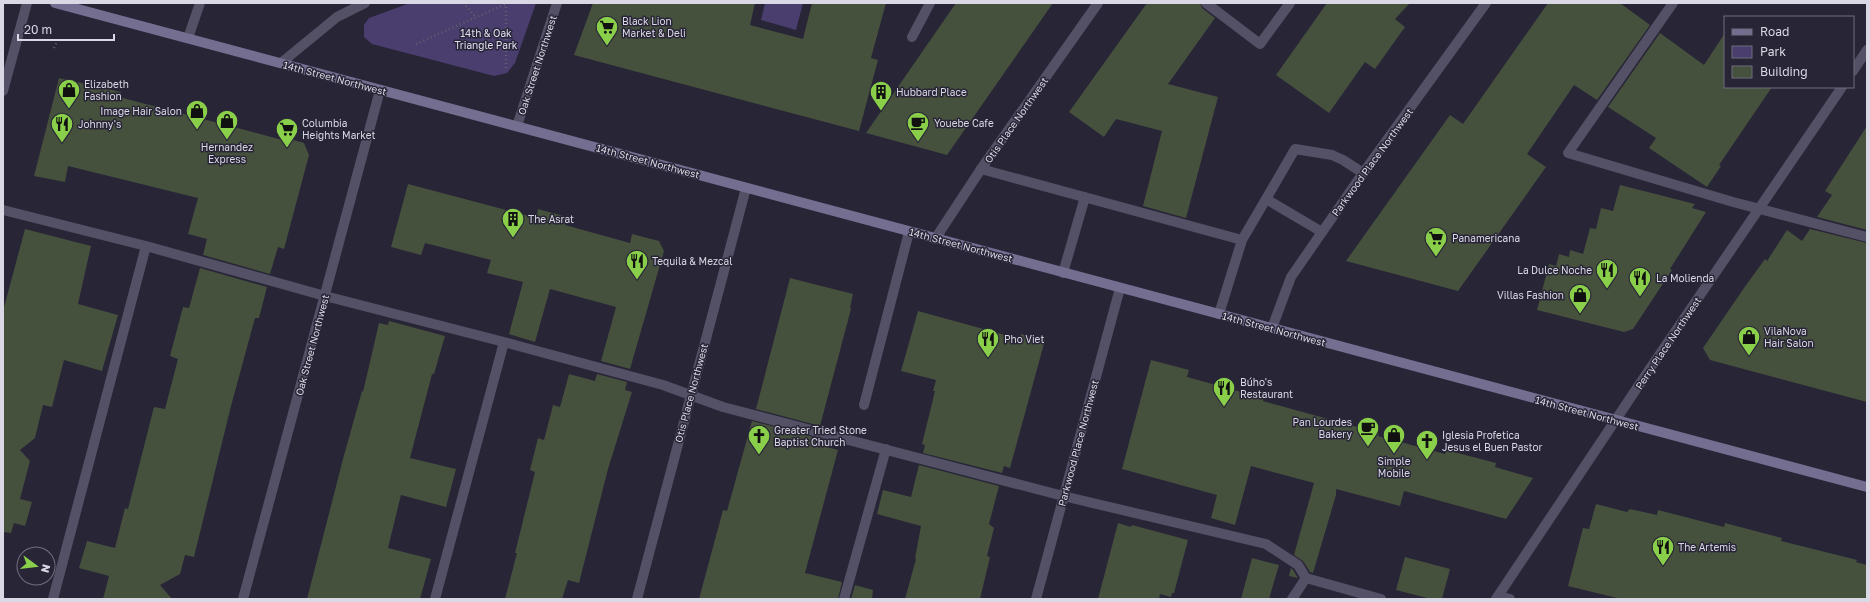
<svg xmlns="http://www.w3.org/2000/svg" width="1870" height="602" font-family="'Golos Text',sans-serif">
<rect width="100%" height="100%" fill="#282537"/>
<path fill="#493e6e" d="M410,3h126l-21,60 -8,10 -13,3 -122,-32 -8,-7v-12l5,-7z
M765,3h38l-7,27 -35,-10z"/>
<path fill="#45503d" d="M593,3h162l-5,22 53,14 9,-36h74l-15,55 7,2 -19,71 -285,-76z
M956,3h97l-106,152 -81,-22z
M1147,3h53l2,5 13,10 -47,66 50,13 -32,121 -43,-12 19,-75 -46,-12 -12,18 -35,-25z
M1327,3h83l-15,16 10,8 -30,42 -10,-7 -36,51 -53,-38z
M1548,3h72l30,22 -53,75 -23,-15 -47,69 19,13 -88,124 -112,-30 104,-146 13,9z
M1660,33l44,32 21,-32v54h47l-53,78 2,1 -14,21 -58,-39 7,-10 -48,-31z
M59,78l62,14 -2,5 130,34 33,9 1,-3 21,6 5,12 -25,94 -6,-2 -8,27 -67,-19 4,-16 -19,-5 10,-36 -130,-32 -3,16 -31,-6z
M1867,126v104l-50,-13 15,-22 -7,-4z
M408,184l128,34 2,-9 29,8 -2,8 65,18 2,-9 27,7 5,10 -34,118 -29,-8 15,-54 -66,-18 -15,53 -26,-8 14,-52 -36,-9 4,-13 -66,-17 -4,12 -30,-8z
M1620,185l75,19 -3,4 14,4 -36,57 2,1 -39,59 -9,3 -87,-22 12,-46 7,2 3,-12 10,3 1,-7 13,4 7,-26 6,1 5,-21 12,3z
M25,229l66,17 -13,58 40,11 -16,56 -38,-11 -12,47 -9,-2 -8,33 -15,12 10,11 -10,38 12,3 -7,24 -11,-3 -3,10 -8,-1v-221z
M1810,229l57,14v159l-157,-42 -7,-12 41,-60 21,-29 2,2 20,-31 15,11z
M200,268l67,19 -8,31h-4l-24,88 -37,151 -9,-2 -5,19 -20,11 12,14h-69l6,-23 -30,-8 8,-27 28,7 10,-40 3,1 26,-102 11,2 13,-50 -8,-3 13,-49 6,1z
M790,278l63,16 -3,14 1,1 -31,117 -64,-17z
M918,311l102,28 1,-5 24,6 -35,128 -6,-2 -2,7 -79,-20 2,-8 -3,-1 13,-53h-2l3,-11 -35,-9z
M389,321l56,15 -11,38h-2l-22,84 46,11 -10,38 -45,-12 -13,53 43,11 -11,40h-113l36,-140 19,-68 1,1 16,-69 9,2z
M1151,360l38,10 -2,7 76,21v3l116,32 -1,3 67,18 1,-4 50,13 -1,4 38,11 -27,41 -102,-28 -4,15 -64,-17v6l-23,78 -3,-1 -7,-11 -9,-6 20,-72 -63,-17 -16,59 -24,-7 6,-23 -95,-26z
M569,374l26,7 2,-7 30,8 -2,8 7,2 -24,77 -29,114 -11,-3 -6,19h-57l12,-46h-2l20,-81 -5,-2 8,-32 6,2 9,-35 7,2z
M752,421l65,17 -2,6 23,6 -33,123 37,9 -4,17h-139l24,-89 4,1z
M919,465l80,21 -10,38 5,4 -7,28 3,1 -10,42h-75l11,-40 -1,-1 6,-32 -44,-12 6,-24 28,7z
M1596,504l31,8 3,-3 27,6 1,-5 66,17 1,-4 57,15 -1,3 76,19 -1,2 11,3v34h-246l-53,-13 15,-58 6,1z
M1118,523l13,4 1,-2 56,15 -14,53h-2l-1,4 -11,-3 -1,5h-61z
M1405,557l45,12 -8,30h-11l-35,-9z
M1252,558l27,7 -10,34h-28z
M1291,568l2,2 5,8 -9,-2z
M855,585l18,5 -1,9h-21z"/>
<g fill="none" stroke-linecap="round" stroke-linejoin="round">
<path stroke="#625f6f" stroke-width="2.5" stroke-dasharray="1 3" stroke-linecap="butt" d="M463,3l13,14
M416,44l90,-40
M54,48l3,-6
M506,68v-65"/>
<path stroke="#545166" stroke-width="10" d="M1206,3l54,41 30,-41
M1673,3l-105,150 165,49 134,35
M912,37l18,-34
M981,169l261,71
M3,210l143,36 179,50 179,46 159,43 60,22 340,89 203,48 32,21 8,13 75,21
M1322,232l-56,-33 29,-50 37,6 11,5 20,13
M1063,273l22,-76
M1219,314l23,-74 24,-41
M864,405l45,-173
M1499,596l11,3
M53,599l93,-353
M435,599l69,-257
M844,599l42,-150
M1292,599l14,-21"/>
<path stroke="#545166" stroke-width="10" d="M188,38l12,-35
M281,63l56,-46 28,-14
M1853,71l14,-21
M3,91l24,-88
M517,126l40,-123
M935,239l46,-70 117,-166
M1272,328l19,-51 72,-104 123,-170
M243,599l137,-509
M637,599l109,-411
M1036,599l84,-311
M1496,599l153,-229 193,-283"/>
<path stroke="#746e91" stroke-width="10" d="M55,3l1812,484"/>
</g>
<defs>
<g id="supermarket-pin" transform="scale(1.15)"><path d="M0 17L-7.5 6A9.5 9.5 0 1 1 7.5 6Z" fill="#89cf49" stroke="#282537"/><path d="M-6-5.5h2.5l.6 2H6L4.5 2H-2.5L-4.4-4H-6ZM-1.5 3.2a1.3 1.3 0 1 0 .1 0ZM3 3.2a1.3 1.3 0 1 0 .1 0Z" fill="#111"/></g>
<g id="shop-pin" transform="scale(1.15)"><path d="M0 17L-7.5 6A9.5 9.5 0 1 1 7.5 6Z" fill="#89cf49" stroke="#282537"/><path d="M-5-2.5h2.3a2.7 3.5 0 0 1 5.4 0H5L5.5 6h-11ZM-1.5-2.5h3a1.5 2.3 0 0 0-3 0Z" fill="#111"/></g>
<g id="building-pin" transform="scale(1.15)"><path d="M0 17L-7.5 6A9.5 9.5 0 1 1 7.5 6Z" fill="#89cf49" stroke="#282537"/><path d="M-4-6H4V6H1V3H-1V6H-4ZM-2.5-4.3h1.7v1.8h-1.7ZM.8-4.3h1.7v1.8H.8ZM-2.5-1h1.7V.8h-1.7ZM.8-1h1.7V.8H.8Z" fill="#111"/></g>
<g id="cafe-pin" transform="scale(1.15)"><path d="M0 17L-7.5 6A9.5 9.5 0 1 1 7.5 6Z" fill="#89cf49" stroke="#282537"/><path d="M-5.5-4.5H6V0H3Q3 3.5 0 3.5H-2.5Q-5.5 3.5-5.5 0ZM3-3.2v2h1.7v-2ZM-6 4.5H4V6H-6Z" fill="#111"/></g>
<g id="restaurant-pin" transform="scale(1.15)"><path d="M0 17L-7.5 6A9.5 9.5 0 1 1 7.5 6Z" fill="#89cf49" stroke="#282537"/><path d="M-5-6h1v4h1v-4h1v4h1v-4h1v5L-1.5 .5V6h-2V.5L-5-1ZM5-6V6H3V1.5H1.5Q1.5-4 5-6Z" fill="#111"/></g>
<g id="church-pin" transform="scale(1.15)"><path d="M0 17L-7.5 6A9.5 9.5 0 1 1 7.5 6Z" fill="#89cf49" stroke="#282537"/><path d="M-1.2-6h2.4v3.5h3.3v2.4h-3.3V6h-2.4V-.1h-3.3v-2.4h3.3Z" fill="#111"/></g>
</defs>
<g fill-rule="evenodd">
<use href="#supermarket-pin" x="607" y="27"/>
<use href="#shop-pin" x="69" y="90"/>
<use href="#building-pin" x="881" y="92"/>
<use href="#shop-pin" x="197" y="111"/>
<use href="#shop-pin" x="227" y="121"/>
<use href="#cafe-pin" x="918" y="123"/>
<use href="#restaurant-pin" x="62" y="124"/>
<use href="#supermarket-pin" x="287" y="129"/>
<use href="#building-pin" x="513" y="219"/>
<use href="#supermarket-pin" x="1436" y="238"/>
<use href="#restaurant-pin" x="637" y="261"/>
<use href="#restaurant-pin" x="1607" y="270"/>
<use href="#restaurant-pin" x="1640" y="278"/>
<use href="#shop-pin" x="1580" y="295"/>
<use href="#shop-pin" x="1749" y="337"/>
<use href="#restaurant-pin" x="988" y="339"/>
<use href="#restaurant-pin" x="1224" y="388"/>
<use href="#cafe-pin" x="1368" y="428"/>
<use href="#shop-pin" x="1394" y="435"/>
<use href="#church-pin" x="759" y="436"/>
<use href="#church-pin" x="1427" y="441"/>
<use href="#restaurant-pin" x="1663" y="547"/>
</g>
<g text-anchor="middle" stroke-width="3" stroke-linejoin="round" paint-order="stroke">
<g font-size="10" fill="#dad8e5" stroke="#282537" text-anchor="start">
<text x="622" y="25">Black Lion<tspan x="622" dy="12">Market &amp; Deli</tspan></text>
<text x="84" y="88">Elizabeth<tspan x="84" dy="12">Fashion</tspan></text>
<text x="896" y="96">Hubbard Place</text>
<text x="182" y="115" text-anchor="end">Image Hair Salon</text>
<text x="302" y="127">Columbia<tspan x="302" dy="12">Heights Market</tspan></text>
<text x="934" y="127">Youebe Cafe</text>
<text x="78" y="128">Johnny's</text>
<text x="227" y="151" text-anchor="middle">Hernandez<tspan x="227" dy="12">Express</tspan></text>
<text x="528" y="223">The Asrat</text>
<text x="1452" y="242">Panamericana</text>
<text x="652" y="265">Tequila &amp; Mezcal</text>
<text x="1592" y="274" text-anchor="end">La Dulce Noche</text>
<text x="1656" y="282">La Molienda</text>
<text x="1564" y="299" text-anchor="end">Villas Fashion</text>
<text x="1764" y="335">VilaNova<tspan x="1764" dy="12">Hair Salon</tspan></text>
<text x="1004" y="343">Pho Viet</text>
<text x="1240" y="386">Búho's<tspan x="1240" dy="12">Restaurant</tspan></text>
<text x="1352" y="426" text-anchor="end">Pan Lourdes<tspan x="1352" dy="12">Bakery</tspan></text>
<text x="774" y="434">Greater Tried Stone<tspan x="774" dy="12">Baptist Church</tspan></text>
<text x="1442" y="439">Iglesia Profetica<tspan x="1442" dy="12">Jesus el Buen Pastor</tspan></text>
<text x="1394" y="465" text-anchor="middle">Simple<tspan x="1394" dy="12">Mobile</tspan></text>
<text x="1678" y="551">The Artemis</text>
</g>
<g font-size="10" fill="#e0ddf1" stroke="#282537">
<text x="486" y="37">14th &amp; Oak<tspan x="486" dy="12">Triangle Park</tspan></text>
</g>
<g font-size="10" fill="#dad8e5" stroke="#282537">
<text transform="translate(537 65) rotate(-72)" y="4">Oak Street Northwest</text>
<text transform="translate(335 78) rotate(15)" y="4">14th Street Northwest</text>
<text transform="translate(1016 120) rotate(-55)" y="4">Otis Place Northwest</text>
<text transform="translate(648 161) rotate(15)" y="4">14th Street Northwest</text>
<text transform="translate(1372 162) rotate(-54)" y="4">Parkwood Place Northwest</text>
<text transform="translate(961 245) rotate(15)" y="4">14th Street Northwest</text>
<text transform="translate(1274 329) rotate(15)" y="4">14th Street Northwest</text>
<text transform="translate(1668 343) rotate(-56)" y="4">Perry Place Northwest</text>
<text transform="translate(312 345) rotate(-75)" y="4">Oak Street Northwest</text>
<text transform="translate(691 393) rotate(-75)" y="4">Otis Place Northwest</text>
<text transform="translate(1587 413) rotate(15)" y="4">14th Street Northwest</text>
<text transform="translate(1078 443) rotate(-75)" y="4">Parkwood Place Northwest</text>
</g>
</g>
<rect width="1870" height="602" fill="none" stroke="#dad8e5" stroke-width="8"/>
<rect x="1724" y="16" width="130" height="72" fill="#282537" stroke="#6f6d7d"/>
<rect x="1732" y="29" width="20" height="6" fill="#746e91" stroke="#6f6d7d"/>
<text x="1760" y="36" font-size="12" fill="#dad8e5">Road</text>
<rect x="1732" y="46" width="20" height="12" fill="#493e6e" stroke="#6f6d7d"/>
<text x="1760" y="56" font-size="12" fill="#dad8e5">Park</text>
<rect x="1732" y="66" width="20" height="12" fill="#45503d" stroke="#6f6d7d"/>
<text x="1760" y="76" font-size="12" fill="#dad8e5">Building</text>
<g transform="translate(36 566) rotate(105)"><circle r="19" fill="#282537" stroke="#6f6d7d"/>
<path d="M0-3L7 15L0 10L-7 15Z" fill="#89cf49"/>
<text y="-6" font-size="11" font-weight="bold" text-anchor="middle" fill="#dad8e5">N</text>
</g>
<path d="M18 34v6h96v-6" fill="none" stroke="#dad8e5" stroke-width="2"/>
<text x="24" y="34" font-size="12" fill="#dad8e5" stroke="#282537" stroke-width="3" paint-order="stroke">20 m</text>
</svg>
